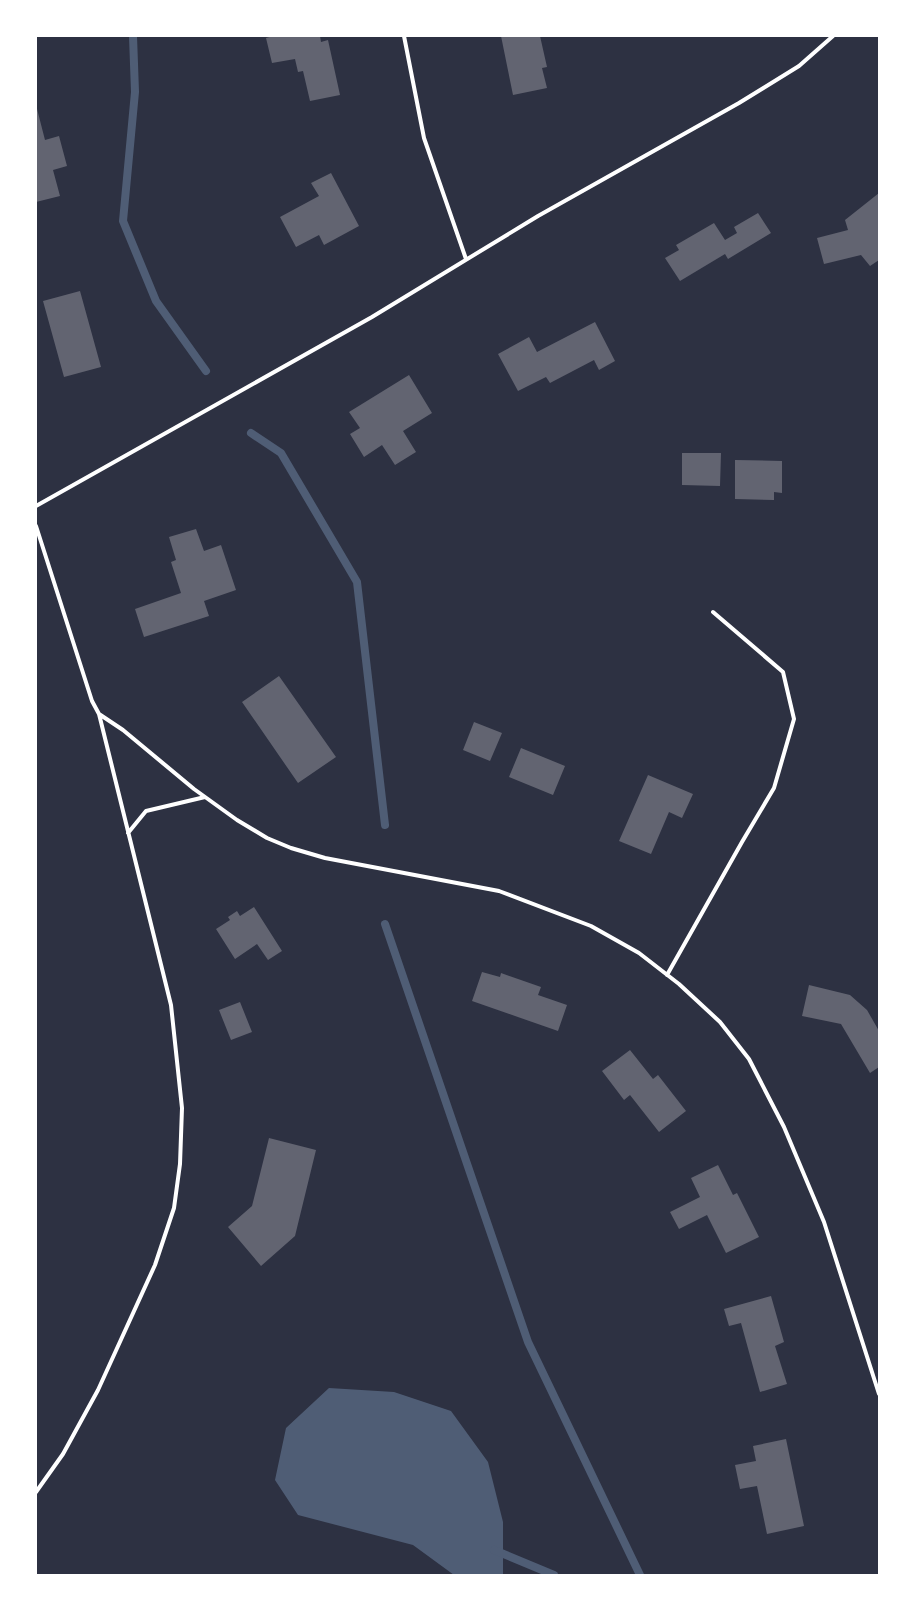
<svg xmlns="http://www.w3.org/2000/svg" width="915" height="1611" font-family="'Playfair Display',serif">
<rect width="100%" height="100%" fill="#2d3142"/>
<path fill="#4f5d75" d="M329,1388l65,4 57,19 37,51 15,60v53h-49l-41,-30 -115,-30 -23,-35 11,-52z"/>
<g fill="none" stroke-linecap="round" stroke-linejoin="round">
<path stroke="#4f5d75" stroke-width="8" d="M133,36l2,56 -12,129 33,80 50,70
M251,433l30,20 76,129 28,243
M385,924l143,418 112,233
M494,1550l60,25"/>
</g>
<path fill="#626471" d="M273,36h47l1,6 7,-2 12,55 -30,6 -7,-30 -5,1 -3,-13 -23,4 -6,-25z
M501,36h39l7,31 -5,1 5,20 -34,7z
M36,105l9,35 14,-4 8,30 -14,4 7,26 -24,6z
M331,173l28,53 -35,19 -5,-10 -23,12 -16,-30 39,-21 -8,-13z
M879,193v46l-1,1 1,2v18l-9,6 -9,-11 -37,9 -7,-26 31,-8 -3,-10z
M758,213l13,20 -43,26 -3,-5 -45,27 -15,-23 14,-8 -3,-5 38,-22 11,17 12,-7 -3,-6z
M80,291l21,76 -37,10 -21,-76z
M595,322l20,39 -16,9 -5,-10 -44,23 -4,-6 -28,14 -20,-37 31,-17 8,15z
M409,375l23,38 -29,18 13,21 -21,13 -13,-20 -18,12 -14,-23 10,-6 -11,-16z
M682,453h39l-1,33 -38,-1z
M735,460l47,1v32l-8,-1v8l-39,-1z
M196,529l8,22 17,-6 15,45 -32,11 5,15 -65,21 -9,-28 46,-16 -10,-31 5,-2 -7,-23z
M279,676l57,81 -38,26 -56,-81z
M474,722l28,11 -12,28 -27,-11z
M521,748l44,18 -12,29 -44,-18z
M648,775l45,19 -11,24 -13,-6 -18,42 -32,-13z
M254,907l28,44 -14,9 -11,-16 -22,15 -19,-30 14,-9 -2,-3 9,-6 3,5z
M482,972l18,5 1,-4 40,14 -3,8 29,10 -9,26 -86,-30z
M809,985l41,10 17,15 12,21v36l-9,6 -29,-49 -39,-8z
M240,1002l12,30 -21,8 -12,-30z
M630,1050l23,29 5,-4 28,36 -27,21 -29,-37 -6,5 -22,-29z
M269,1138l47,12 -21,86 -34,30 -33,-39 24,-21z
M718,1165l15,30 4,-2 22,44 -33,16 -19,-38 -28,14 -9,-17 30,-15 -9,-19z
M771,1296l13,46 -9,4 12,38 -27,8 -19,-69 -12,3 -5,-17z
M786,1439l18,87 -37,8 -10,-48 -17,3 -5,-24 21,-4 -3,-15z"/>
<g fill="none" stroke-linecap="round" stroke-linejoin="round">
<path stroke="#fff" stroke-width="4" d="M404,36l20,102 42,121
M36,506l336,-189 166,-101 201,-113 60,-37 34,-30
M36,526l56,175 7,13 24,16 71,59 43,31 30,18 24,10 34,10 174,33 92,35 48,27 40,31 41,38 29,37 35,68 40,95 55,172
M128,833l18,-22 59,-14
M667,975l75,-133 32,-54 20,-69 -11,-47 -70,-60
M36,1492l27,-38 35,-64 57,-125 19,-57 6,-44 2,-56 -11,-103 -72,-291"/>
</g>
<rect width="915" height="1611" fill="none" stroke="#ffffff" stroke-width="74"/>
</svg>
